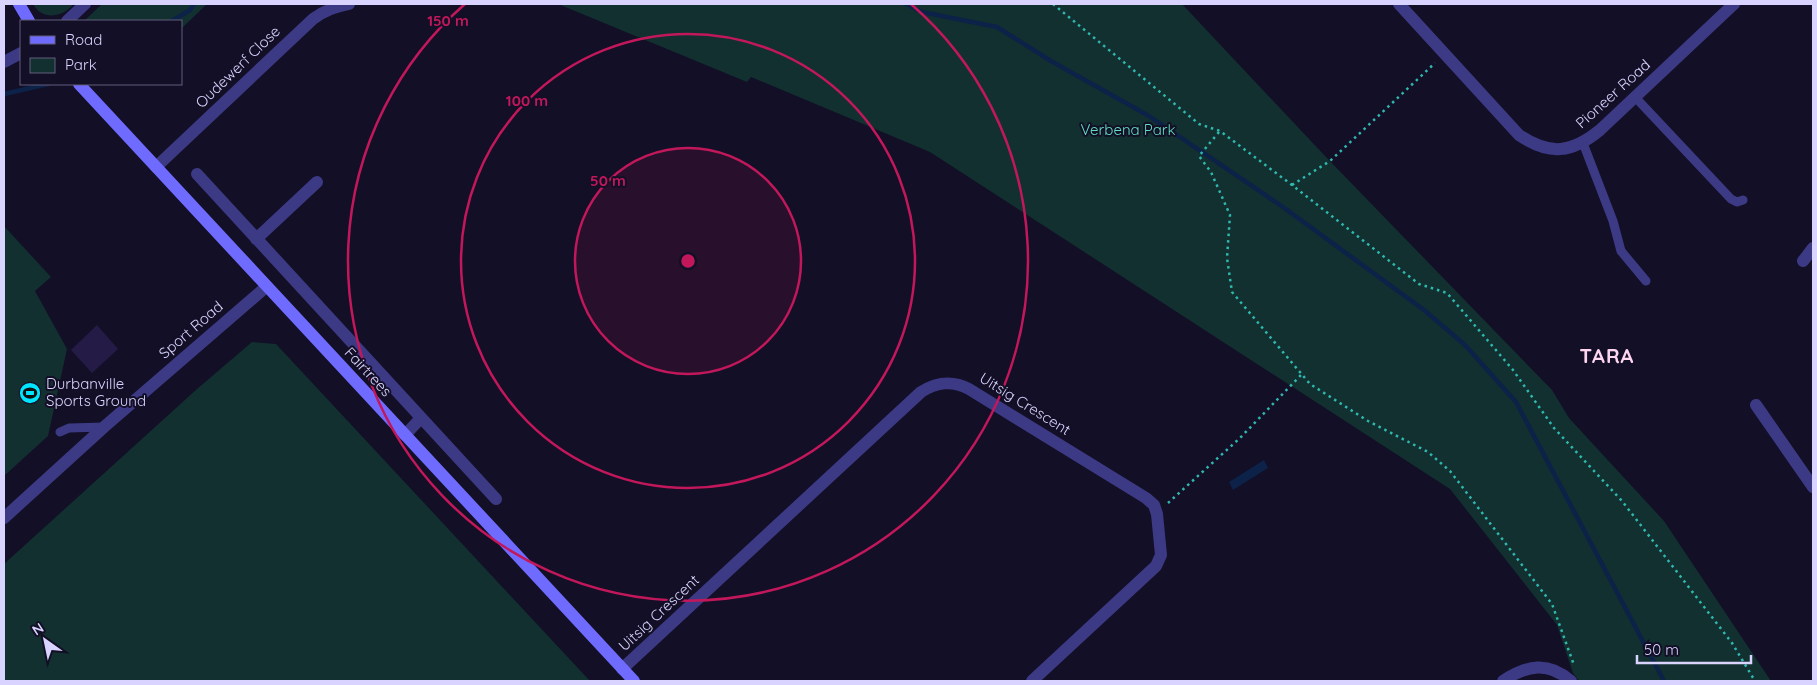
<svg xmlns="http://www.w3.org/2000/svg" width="1817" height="685" font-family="Quicksand,sans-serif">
<rect width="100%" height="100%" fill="#130f26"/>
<path fill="#12302f" d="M33,4h39v2c-12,12 -30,14 -39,-2z
M102,4h105l-26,25v-8h-97z
M558,4h624l143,152 227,234 17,28 95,103 107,160h-192l-6,-8 -16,-48 -107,-136 -520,-337 -179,-75 -4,5z
M4,226l47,51 -16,14 32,58 -19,87 -44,40z
M252,342l24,2 314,337h-586v-117l193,-175z"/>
<path fill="#0c2248" d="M1264,460l4,8 -35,22 -4,-8z"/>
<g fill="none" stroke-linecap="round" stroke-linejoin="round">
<path stroke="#0c2248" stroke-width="4.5" d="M906,4l16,8 75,15 54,34 98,55 134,91 141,103 41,35 51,57 148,279
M172,21l18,-11 4,-6
M4,94l44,-10"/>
</g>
<path fill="#241b47" d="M97,325l21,24 -26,24 -21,-23z"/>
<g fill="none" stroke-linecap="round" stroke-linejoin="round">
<path stroke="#2fb8b0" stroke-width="2.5" stroke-dasharray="2.5 4" stroke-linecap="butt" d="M1053,4l146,120 21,7 72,54 127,99 28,9 66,77 41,58 68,73 110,142 23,38
M1219,132l-20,24 12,16 19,43 -3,43 5,34 78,92 58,37 60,31 22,19 102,133 22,61
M1292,185l38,-24 105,-98
M1168,503l72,-65 62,-64"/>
<path stroke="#3d3a85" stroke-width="9" d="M1635,97l96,102 6,3 6,-2
M1583,143l30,78 8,30 25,30
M60,432l9,-4 35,-1"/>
<path stroke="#3d3a85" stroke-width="12" d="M1399,4l120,131c31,21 53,18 81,-5l134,-126
M67,21l18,-17
M4,62l17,-9
M156,167l157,-148c12,-9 22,-12 36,-15
M197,174l299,325
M256,239l61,-57
M1803,261l10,-13
M1756,405l57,82
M405,435l16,-17
M4,518l100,-91 162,-140
M622,669l299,-277c16,-10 31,-12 48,-3l177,109 8,7 3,9 4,41 -5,11 -124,115
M1503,681c24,-16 45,-20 68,0"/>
<path stroke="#6f6bff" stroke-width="12" d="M19,4l10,17
M79,84l555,597"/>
</g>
<circle cx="688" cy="261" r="113" fill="#c2185b" fill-opacity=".12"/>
<g fill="none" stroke="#c2185b" stroke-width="2.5">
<circle cx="688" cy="261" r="113"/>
<circle cx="688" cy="261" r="227"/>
<path d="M911 4A340 340 0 1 1 465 4"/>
</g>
<defs>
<g id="stadium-disc" transform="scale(1.125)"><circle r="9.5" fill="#00e5ff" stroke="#130f26"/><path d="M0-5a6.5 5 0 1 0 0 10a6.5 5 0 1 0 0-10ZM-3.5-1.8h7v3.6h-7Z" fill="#111"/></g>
</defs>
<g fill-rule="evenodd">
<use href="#stadium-disc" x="30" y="393"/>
</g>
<g text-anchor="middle" stroke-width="4" stroke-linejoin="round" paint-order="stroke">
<g font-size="15" fill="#d9d4ff" stroke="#130f26">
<text transform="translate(238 67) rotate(-44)" y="5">Oudewerf Close</text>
<text transform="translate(1613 94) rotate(-42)" y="5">Pioneer Road</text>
<text transform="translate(191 330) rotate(-41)" y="5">Sport Road</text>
<text transform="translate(368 372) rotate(47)" y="5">Fairtrees</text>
<text transform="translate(1025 404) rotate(32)" y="5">Uitsig Crescent</text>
<text transform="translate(659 613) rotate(-43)" y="5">Uitsig Crescent</text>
</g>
<g font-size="15" fill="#5fe0c0" stroke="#130f26">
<text x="1128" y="135">Verbena Park</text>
</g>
<g font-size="15" fill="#d9d4ff" stroke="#130f26" text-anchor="start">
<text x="46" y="389">Durbanville<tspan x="46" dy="17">Sports Ground</tspan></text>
</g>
<g font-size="20" font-weight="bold" letter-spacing="1" fill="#ffd6f0" stroke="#130f26">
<text x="1607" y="363">TARA</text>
</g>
</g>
<circle cx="688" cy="261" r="8" fill="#c2185b" stroke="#130f26" stroke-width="2.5"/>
<g font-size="15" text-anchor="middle" font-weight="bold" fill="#c2185b" stroke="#130f26" stroke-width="4" stroke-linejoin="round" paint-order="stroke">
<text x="448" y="26">150 m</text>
<text x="527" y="106">100 m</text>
<text x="608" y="186">50 m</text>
</g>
<rect width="1817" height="685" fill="none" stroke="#d9d4ff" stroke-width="10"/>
<rect x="20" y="20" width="162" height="65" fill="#130f26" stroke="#625e7d"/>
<rect x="30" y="36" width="25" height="8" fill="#6f6bff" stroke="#625e7d"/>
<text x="65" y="45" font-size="15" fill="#d9d4ff">Road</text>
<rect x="30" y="58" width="25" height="15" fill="#12302f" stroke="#625e7d"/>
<text x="65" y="70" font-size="15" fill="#d9d4ff">Park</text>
<g transform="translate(45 640) rotate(327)" stroke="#130f26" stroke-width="4" paint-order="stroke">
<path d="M0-4L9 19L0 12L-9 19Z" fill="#d9d4ff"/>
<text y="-8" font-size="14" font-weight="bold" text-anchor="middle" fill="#d9d4ff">N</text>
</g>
<path d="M1637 655v8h114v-8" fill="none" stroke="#d9d4ff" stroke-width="2.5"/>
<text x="1644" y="655" font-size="15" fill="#d9d4ff" stroke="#130f26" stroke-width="4" paint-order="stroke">50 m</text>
</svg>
